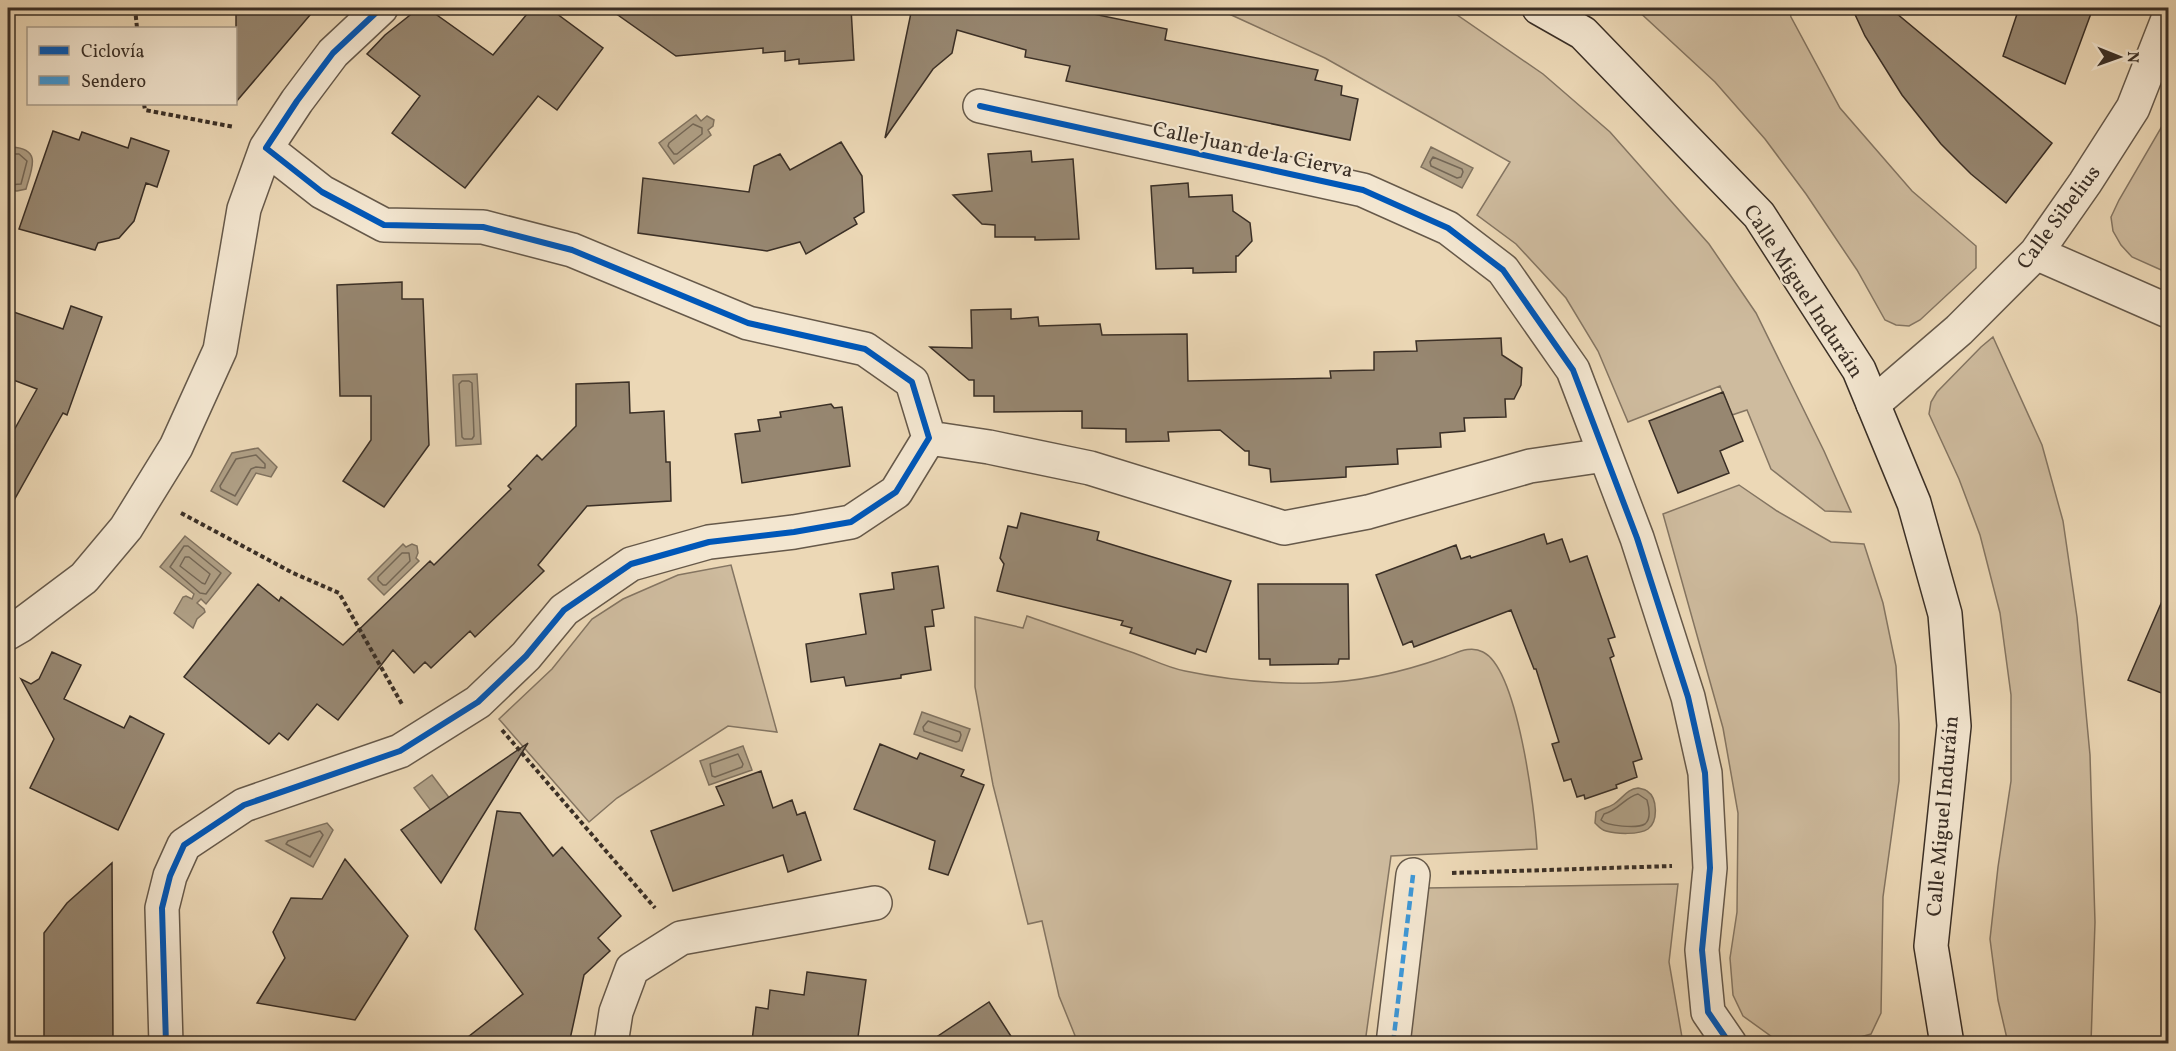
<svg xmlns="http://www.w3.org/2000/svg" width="2176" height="1051" font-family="Vollkorn,serif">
<rect width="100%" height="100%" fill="#ecd8b6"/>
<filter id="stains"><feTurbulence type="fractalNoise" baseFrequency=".00333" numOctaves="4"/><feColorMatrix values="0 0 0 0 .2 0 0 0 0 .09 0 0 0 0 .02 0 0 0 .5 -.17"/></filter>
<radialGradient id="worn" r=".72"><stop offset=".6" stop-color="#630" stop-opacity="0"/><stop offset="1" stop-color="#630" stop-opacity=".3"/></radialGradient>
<path fill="#cebb9e" stroke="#847562" stroke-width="1.5" d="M1216,8h231l96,66 67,58 99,112 47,69 68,138 27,61 -26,-1 -54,-42 -24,-59 -15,5 -12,-29 -92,36 -30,-71 -32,-53 -50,-54 -39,-29 33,-53 -185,-104z
M1635,8h154l2,9 49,91 72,83 64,55v22l-56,52 -11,6 -13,-1 -11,-5 -28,-50 -51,-76 -41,-55 -50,-57z
M2168,111v162l-36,-16 -11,-12 -8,-14 -2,-14 8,-17 42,-72z
M1993,337l49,108 21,76 14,96 13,138 5,167 -4,121h-83l-10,-43 -8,-61 8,-72 13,-86v-86l-11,-82 -20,-78 -21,-56 -30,-65 2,-12 6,-10 44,-45z
M1739,485l38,26 54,31 33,2 19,59 13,63 3,58v57l-16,116 -2,116 -10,21 -32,9h-52l-12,-4 -32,-23 -10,-21 -3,-37 7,-46 1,-99 -15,-85 -60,-214z
M731,565l46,167 -49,-6 -111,72 -28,24 -90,-103 53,-50 40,-50 31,-20 55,-24z
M1027,616c35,12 71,25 107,37 17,6 34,15 51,18 43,9 88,13 131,12 45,-1 87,-11 129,-26 12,-4 25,-12 38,-5 35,17 52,159 54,197l-146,7 -26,187h-287l-19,-47 -17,-75 -14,3 -35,-139 -18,-98v-70l48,11z
M1678,884l-9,78 14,81 -278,1 21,-156z"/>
<path fill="#af9f85" stroke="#80725f" stroke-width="1.5" d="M696,115l5,6 6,-5 7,4 -1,6 -5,4 3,5 -37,29 -15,-21z
M12,147c31,2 19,23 14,42l-9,2 -9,-1v-42z
M1431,147l42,21 -11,20 -41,-21z
M477,374l4,70 -25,2 -3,-71z
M258,448l19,19 -6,10 -15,-4 -19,32 -26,-14 21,-38z
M185,536l46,37 -25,31 -5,-5 -4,4 7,6 1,3 -8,7 -4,9 -19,-15 9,-16 3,-1 6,3 2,-5 -34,-27z
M403,544l3,3 6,-3 5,2 1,7 -2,5 3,3 -35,34 -16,-16z
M922,712l48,17 -8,22 -48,-17z
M743,746l9,24 -43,15 -9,-24z
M432,775l25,33 -19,12 -24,-32z
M1638,788c3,1 7,1 9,3 11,7 11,31 1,38 -9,6 -32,5 -42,2 -5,-1 -8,-5 -11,-8l1,-11c6,-4 12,-4 18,-8 9,-6 13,-15 24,-16z
M327,823l6,7 -20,37 -47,-26z"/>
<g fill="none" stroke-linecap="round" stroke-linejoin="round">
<path stroke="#746756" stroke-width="1.5" d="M693,124l9,4v6l-25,20h-3l-6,-8 1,-3z
M8,154h11l8,7 -6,23 -13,1
M1433,157l29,12 1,3 -2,5 -4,1 -26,-12 -1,-4z
M462,381h7l3,2 2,53 -2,3h-8l-2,-2 -3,-53z
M256,455l9,9v4l-9,-1 -5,2 -16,27 -14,-7 -1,-3 16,-27z
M184,546h4l33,27 -15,21 -6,-1 -30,-26z
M402,553h7l1,8 -24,24h-3l-5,-5v-3z
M189,557l21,17 -5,10 -3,-1 -22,-17 5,-9z
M928,721l32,11 1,3 -2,6 -3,1 -32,-11 -1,-4z
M738,754l5,10 -1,3 -27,10 -3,-1 -2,-12z
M1638,794l9,6c2,7 4,19 -2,24 -8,5 -38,2 -44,-4l3,-6c15,-4 21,-17 34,-20z
M320,831l3,4 -13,22 -24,-13 2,-3z"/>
</g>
<path fill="#978771" stroke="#3a2f26" stroke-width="1.5" d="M236,8h80l-80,94z
M419,8h8l66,47 39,-47h17l54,40 -46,62 -19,-14 -73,92 -73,-55 28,-37 -53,-42 18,-19z
M608,8h243l3,52 -55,4v-5l-14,2v-10l-22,2v-5l-87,8z
M912,8h152l103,21 -2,11 153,30 -3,10 27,6 -1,9 17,4 -8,41 -284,-59 4,-15 -45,-9 1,-7 -69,-20 -5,23 -19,16 -48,69z
M1852,8h38l162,135 -46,60 -35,-29 -30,-30 -39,-49 -37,-59z
M2019,8h74l-28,76 -62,-28z
M53,131l26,9 3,-8 46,16 3,-10 38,13 -12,36 -11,-4 -12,38 -15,17 -21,5 -3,7 -76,-21z
M841,142l21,34 2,36 -10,6 3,6 -51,30 -6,-12 -33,9 -129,-18 5,-55 106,14 5,-26 26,-12 10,16z
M1031,151l1,11 41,-3 6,80 -44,1v-3h-40v-12l-13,-1 -29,-29 39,-4 -4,-37z
M1188,183l1,14 43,-2 1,16 17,12 2,18 -14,15h-2v16l-43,1v-5l-37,1 -5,-83z
M402,282v17h21l6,146 -45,62 -41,-26 28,-41v-44h-31l-3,-111z
M71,306l31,11 -35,98 -4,-2 -55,98v-70l29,-52 -29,-11v-68l55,19z
M1011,309v10l27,-2 1,9 61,-2 2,11 85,-1 1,47 143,-3 -1,-7 44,-1v-18l43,-1 -1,-10 85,-3 1,17 20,13 -1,17 -7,14h-9l1,18 -42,1 1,13 -25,2 1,14 -44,2 1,15 -52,3v10l-75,5 -1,-13 -21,-4v-14h-4l-25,-21 -52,2 1,9 -43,1v-13l-44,-1v-17l-88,1v-16h-20v-16h-5l-39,-33 42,1 -1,-38z
M629,382l1,31 34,-2 2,51h4l1,39 -84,5 -49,59 6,6 -69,66 -5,-6 -39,37 -6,-6 -11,11 -21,-23 -55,70 -21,-16 -29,36 -9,-7 -10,11 -85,-67 74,-93 21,17 2,-4 62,48 87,-84 4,4 77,-76 -3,-3 29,-31 5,5 34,-34v-42z
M1723,392l20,49 -23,10 9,22 -51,20 -29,-72z
M831,404l3,4 8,-1 8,59 -108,17 -7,-49 25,-3 -2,-11 23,-3 -1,-5z
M1021,513l78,19 -2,8 134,41 -25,71 -9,-3 -2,5 -65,-21 2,-5 -11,-3 2,-4 -126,-30 7,-27 -4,-6 8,-32 9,2z
M1544,534l3,10 15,-5 8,23 17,-6 28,81 -7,2 6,17 -4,2 32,101 -9,3 4,15 -21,8 1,3 -32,11 -1,-4 -7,2 -6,-18 -7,2 -12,-37 7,-2 -23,-73h-2l-23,-59 -97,37 -2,-6 -9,4 -27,-70 80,-30 5,14 9,-3 1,2z
M938,566l6,42 -12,2 2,16 -9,1 6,43 -30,5v3l-55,8 -2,-9 -33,5 -5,-38 60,-10 -6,-40 34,-5 -2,-16z
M1258,584h90l1,75h-10l-1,5 -68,1v-6h-11z
M2169,585v111l-41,-16z
M52,652l29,13 -17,34 60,29 6,-12 34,18 -46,96 -88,-42 24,-49 -33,-60 10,5 8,-5z
M528,743l-87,140 -40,-53z
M880,744l37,15 3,-6 44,17 -3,6 23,9 -36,90 -19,-6 6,-28 -81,-32z
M761,771l12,37 19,-8 5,15 8,-3 16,48 -33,12 -5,-17 -110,36 -22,-60 73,-26 -8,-18z
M497,811l23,2 33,43 9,-9 59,69 -23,22 12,13 -26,24 -15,69h-110l64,-50 -48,-65z
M345,859l63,77 -53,84 -98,-17 28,-45 -12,-26 18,-34 31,1z
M112,863l1,181h-69v-111l23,-30z
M807,972l59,8 -9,64h-88l-17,-3 4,-34 12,2 2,-19 34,5z
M989,1002l27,42h-90z"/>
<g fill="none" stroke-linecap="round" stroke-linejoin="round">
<g stroke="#66594a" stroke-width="36">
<path id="street" d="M980,106l383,84 85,38 55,42 70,100 64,168 51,159 17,76 5,95 -8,82 6,62 22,32
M2036,253l132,58
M1873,404l86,-74 77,-77 49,-70 48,-75 35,-89
M929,438l60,9 101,21 194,60 84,-16 162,-46 75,-11
M8,633l12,-7 64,-48 42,-50 50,-81 44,-97 24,-141 22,-61
M166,1044l-4,-136 8,-32 14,-31 60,-40 156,-54 78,-49 48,-46 38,-46 67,-46 78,-22 85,-10 57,-10 45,-30 33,-54 -17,-56 -47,-33 -117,-26 -176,-73 -89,-23 -99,-2 -62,-33 -56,-44 31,-47 36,-48 48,-45
M611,1044l5,-32 16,-43 49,-31 194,-35
M1393,1044l20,-169"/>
</g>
<g stroke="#3a2f26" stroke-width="36">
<path id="secondary" d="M1539,8l44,25 176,182 100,155 55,133 31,111 9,112 -23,220 16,98"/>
</g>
<path stroke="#3a2f26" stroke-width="4" stroke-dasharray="4.5 3" stroke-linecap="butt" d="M135,8l2,20
M144,104l1,6 89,17
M181,513l112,60 46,20 64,113
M502,730l153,178
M1452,873l220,-7"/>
<use href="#street" stroke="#f3e6d0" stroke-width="33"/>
<use href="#secondary" stroke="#f3e6d0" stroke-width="33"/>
<path stroke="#3e97d6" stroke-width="4.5" stroke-dasharray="9 4.5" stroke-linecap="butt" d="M1393,1044l20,-169"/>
<g stroke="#f3e6d0" stroke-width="10">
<path id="cycleway" d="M980,106l383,84 85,38 55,42 70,100 64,168 51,159 17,76 5,95 -8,82 6,62 22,32
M166,1044l-4,-136 8,-32 14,-31 60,-40 156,-54 78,-49 48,-46 38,-46 67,-46 78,-22 85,-10 57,-10 45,-30 33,-54 -17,-56 -47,-33 -117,-26 -176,-73 -89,-23 -99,-2 -62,-33 -56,-44 31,-47 36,-48 48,-45"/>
</g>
<use href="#cycleway" stroke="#0057b8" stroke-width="6"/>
</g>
<g text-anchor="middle" stroke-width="4.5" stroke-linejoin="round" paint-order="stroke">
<g font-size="21" fill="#3a2f26" stroke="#f3e6d0">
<text transform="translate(1253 149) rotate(12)" y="7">Calle Juan de la Cierva</text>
<text transform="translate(2058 217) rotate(-53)" y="7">Calle Sibelius</text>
<text transform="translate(1804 291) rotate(57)" y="7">Calle Miguel Induráin</text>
<text transform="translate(1942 816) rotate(-85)" y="7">Calle Miguel Induráin</text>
</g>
</g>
<rect width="2176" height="1051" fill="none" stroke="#ecd8b6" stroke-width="30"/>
<rect x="9" y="9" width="2158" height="1033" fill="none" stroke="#3a2f26" stroke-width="3"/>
<rect x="15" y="15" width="2146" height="1021" fill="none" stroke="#3a2f26" stroke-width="1.5"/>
<rect x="27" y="27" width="210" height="78" fill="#f3e6d0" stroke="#a99d8c" stroke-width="1.5"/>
<rect x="39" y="46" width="30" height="9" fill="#0057b8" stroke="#a99d8c" stroke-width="1.5"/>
<text x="81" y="57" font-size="18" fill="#3a2f26">Ciclovía</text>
<rect x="39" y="76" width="30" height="9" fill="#3e97d6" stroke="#a99d8c" stroke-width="1.5"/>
<text x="81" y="87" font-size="18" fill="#3a2f26">Sendero</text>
<g transform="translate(2119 57) rotate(91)" stroke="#f3e6d0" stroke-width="4.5" paint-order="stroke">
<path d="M0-4.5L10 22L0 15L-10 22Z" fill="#3a2f26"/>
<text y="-9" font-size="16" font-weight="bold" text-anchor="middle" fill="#3a2f26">N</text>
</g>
<rect width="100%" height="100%" filter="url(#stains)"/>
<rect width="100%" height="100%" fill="url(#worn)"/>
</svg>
